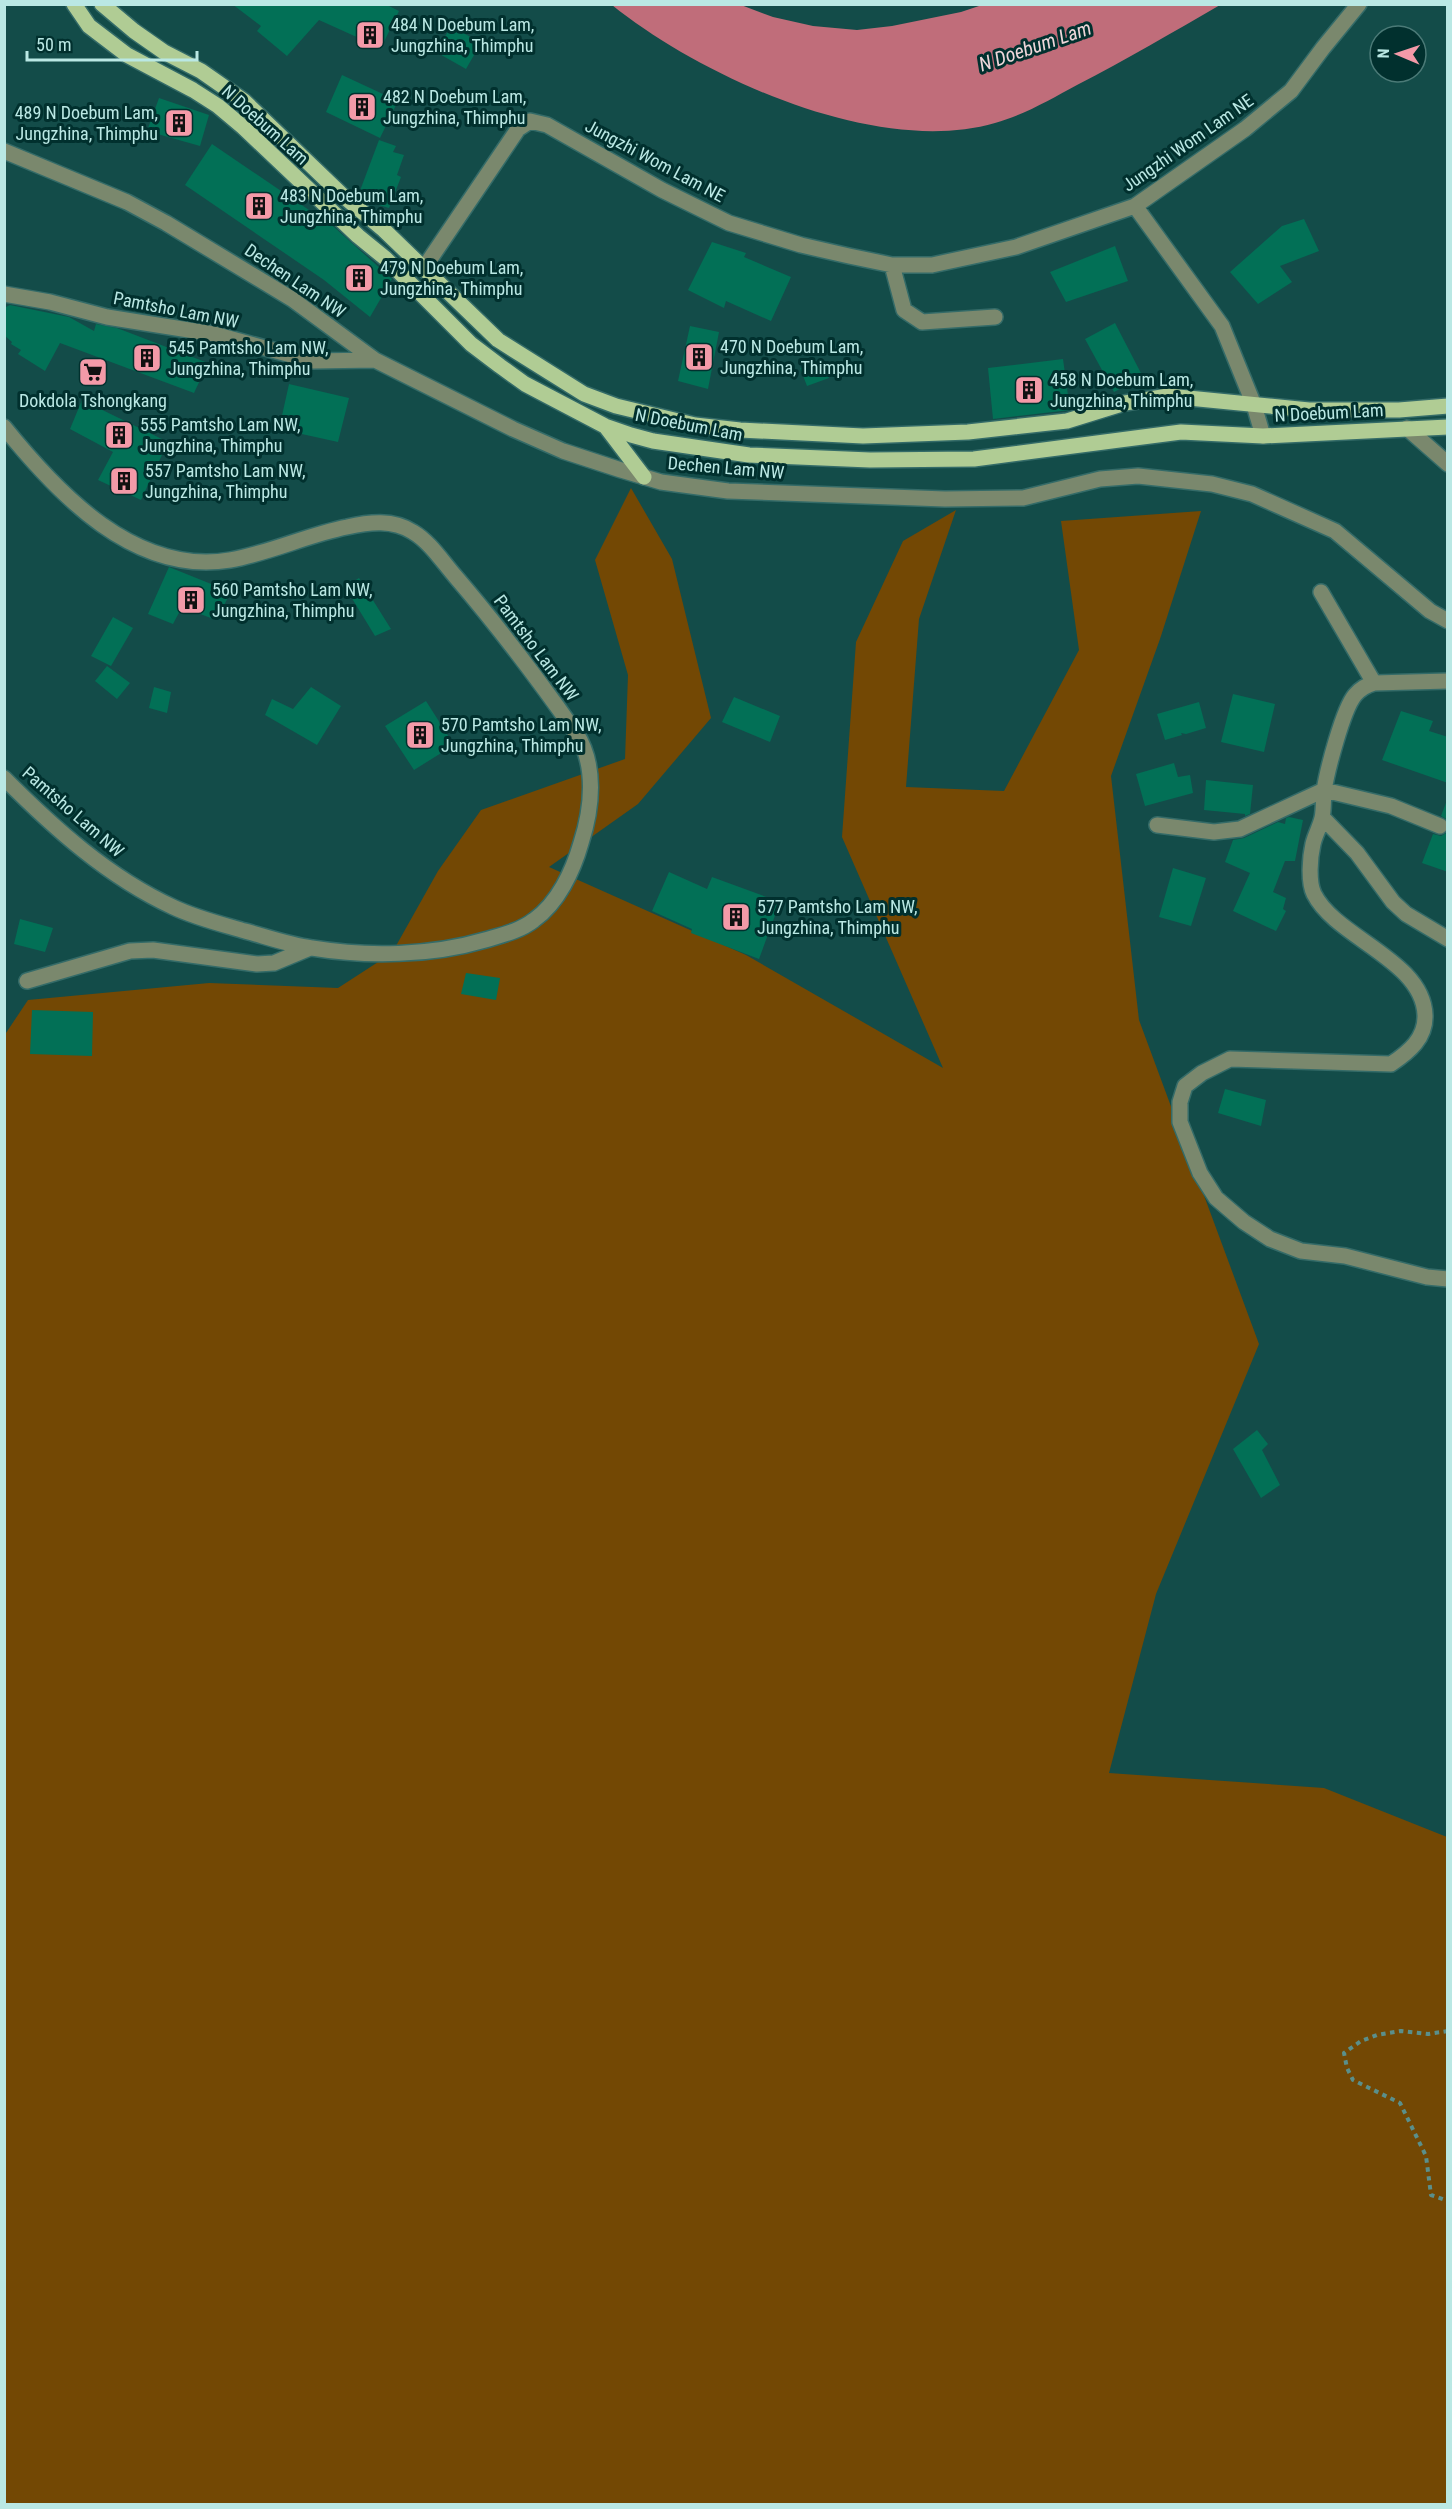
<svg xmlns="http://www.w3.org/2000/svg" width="1452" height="2509" font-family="'Roboto Condensed',sans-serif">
<rect width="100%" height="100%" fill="#134c49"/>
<path fill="#734804" d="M631,488l41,71 39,159 -73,86 -89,63 197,88 197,113 -101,-231 14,-195 47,-101 53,-31 -37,109 -13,168 98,4 75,-141 -18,-129 140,-10 -41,128 -49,137 28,244 120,324 -103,250 -47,179 215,15 123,49v667h-1442l-1,-1468 24,-36 181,-17 129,5 54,-35 46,-82 43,-61 144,-51 3,-84 -33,-115z"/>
<path fill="#c06d7a" d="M612,5h129l32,12 40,9 44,4 35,-4 69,-14 21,-7h238c-47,27 -94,55 -143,80 -26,14 -53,30 -82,38 -118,34 -292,-45 -383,-118z"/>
<path fill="#027056" d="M232,4h153l14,7 -18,37 -62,-28 -32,36 -30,-25 4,-5z
M451,26l30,17 -15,26 -30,-17z
M342,75l56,26 -18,37 -54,-26z
M159,98l50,17 -9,31 -53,-15z
M379,140l17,6 -3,6 11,3 -7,20 4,2 -12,31 -24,-7 -7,-5z
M212,144l122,83 58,52 -22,38 -46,-37 -139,-95z
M1304,219l15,32 -39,15 12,16 -34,22 -28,-32 52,-46z
M712,242l34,11 -2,4 47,20 -20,44 -45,-20 -2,7 -36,-18z
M1115,246l13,35 -62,21 -16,-30z
M10,305l59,12 25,14 2,-7 21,4 91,35 -14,30 -134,-50 -15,28 -27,-17 3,-4 -10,-6 1,-2 -8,-7v-27z
M1115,323l28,54 -29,15 -29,-53z
M690,326l29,6 -11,57 -30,-8z
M1063,359l7,51 -77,9 -5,-51z
M823,361l6,17 -22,8 -7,-18z
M289,384l60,14 -11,44 -59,-13z
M82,400l86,42 -27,58 -43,-20 15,-28 -43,-23z
M169,567l62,25 -15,28 -34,-13 -9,17 -25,-10z
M359,578l32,51 -16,7 -30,-49z
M113,617l20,11 -22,38 -20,-10z
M107,666l23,17 -13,16 -22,-18z
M154,687l17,5 -4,21 -18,-5z
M311,687l30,19 -24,39 -52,-30 7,-16 21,10z
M1233,694l42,10 -11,48 -43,-10z
M734,697l46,19 -10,26 -48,-20z
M426,701l28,44 -40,25 -29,-44z
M1199,702l7,26 -20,6 -5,-1 1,2 -17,5 -8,-26z
M1401,711l32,10 -4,10 19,6v46l-66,-23z
M1174,763l4,14 12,-2 3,18 -48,13 -9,-32z
M1206,780l47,5 -3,29 -5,2v-2l-41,-4z
M1447,800h1v20l-7,-4z
M1289,817l14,3 -8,41h-10l-12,31 13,6 -3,11 3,2 -10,20 -43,-20 17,-38 -25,-11 8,-22 11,-2 34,-16 7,2 1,-6z
M1448,832v40l-26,-9 11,-29 8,2z
M1173,868l33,10 -15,48 -32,-9z
M669,872l38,17 5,-12 68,25 -21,57 -68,-26 1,-4 -40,-18z
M20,919l33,9 -8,24 -31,-8z
M466,973l34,5 -4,22 -35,-6z
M32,1010l61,2 -1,44 -62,-2z
M1225,1089l41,11 -5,26 -43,-13z
M1257,1430l11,14 -6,6 18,35 -19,13 -28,-49z"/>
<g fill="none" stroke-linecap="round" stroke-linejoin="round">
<g stroke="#346b68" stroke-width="18">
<path id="minor" d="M4,151l123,51 39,21 126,76 83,61 138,69 50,22 58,19 40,12 67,9 217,8 78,-1 77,-19 38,-3 74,8 40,10 83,37 95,80 18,10
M1135,206l87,120 32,79 9,31
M892,265l12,45 18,12 73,-5
M424,268l94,-139 12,-8 17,4 115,65 67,33 72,22 48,11 43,9h40l84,-18 119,-41 110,-77 46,-38 32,-43 36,-44
M4,294l46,8 57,15 107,17 99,27 62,-1
M4,427c54,67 131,149 226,133 40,-7 77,-25 117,-33 22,-5 46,-8 66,5 17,10 29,29 42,44 43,50 83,103 121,157 21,32 16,76 5,110 -8,28 -23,60 -47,77 -14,11 -32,15 -49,20 -54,16 -118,17 -173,8 -23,-3 -45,-11 -67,-17 -24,-7 -49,-13 -72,-24 -65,-30 -119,-79 -169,-129
M1407,428l41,36
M1321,592l53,91
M1448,681l-74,2c-7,2 -14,6 -19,12 -12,14 -28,76 -31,96 -1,9 0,18 -2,27 -2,9 -7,17 -9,26 -3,13 -5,38 1,50 22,44 109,66 111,121 1,23 -16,37 -34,49l-161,-5 -28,14 -17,13 -5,16v20l20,51 16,25 28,24 26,17 31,12 44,5 82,21 21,2
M1323,818l34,35 36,49 13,12 42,25
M1157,825l57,7 26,-3 84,-39 67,16 49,20
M27,981l103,-30 23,-1 104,14 17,-1 36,-15"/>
</g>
<g stroke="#346b68" stroke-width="18">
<path id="major" d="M74,4l15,22 38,29 66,35 25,16 25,21 115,109 27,22 86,86 29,22 25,18 80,42 26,9 22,6 96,14 121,5 104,-1 207,-27 82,4 185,-9
M102,4l32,27 30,21 37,19 43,30 98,94 42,35 114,110 86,54 32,12 79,19 45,5 123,6 105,-4 99,-11 58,-18 43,-7 141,14h90l49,-4
M606,427l38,50"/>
</g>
<path stroke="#5a8f8b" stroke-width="4" stroke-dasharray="4.5 4.5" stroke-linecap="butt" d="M1448,2031l-20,3 -27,-3 -24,4 -16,6 -17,12 3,15 6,12 47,23 26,53 5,39 17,6"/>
<use href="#minor" stroke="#7a886d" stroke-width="15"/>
<use href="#major" stroke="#b0cc94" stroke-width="15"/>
</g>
<defs>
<g id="building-square" transform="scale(1.5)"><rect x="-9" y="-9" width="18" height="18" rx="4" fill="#f39aa8" stroke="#01302e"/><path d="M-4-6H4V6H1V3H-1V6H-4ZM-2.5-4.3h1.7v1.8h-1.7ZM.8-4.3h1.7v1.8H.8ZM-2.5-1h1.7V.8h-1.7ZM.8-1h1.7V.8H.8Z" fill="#111"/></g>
<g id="supermarket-square" transform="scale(1.5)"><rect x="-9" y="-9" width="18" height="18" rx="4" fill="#f39aa8" stroke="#01302e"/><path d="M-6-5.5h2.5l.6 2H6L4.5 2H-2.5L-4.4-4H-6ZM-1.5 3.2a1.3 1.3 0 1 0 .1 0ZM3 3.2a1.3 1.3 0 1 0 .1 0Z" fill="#111"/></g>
</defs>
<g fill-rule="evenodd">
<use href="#building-square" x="370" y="35"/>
<use href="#building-square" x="362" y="107"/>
<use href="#building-square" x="179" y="123"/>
<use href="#building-square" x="259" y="206"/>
<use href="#building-square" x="359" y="278"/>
<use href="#building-square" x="699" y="357"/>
<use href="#building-square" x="147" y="358"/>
<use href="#supermarket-square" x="93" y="372"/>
<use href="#building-square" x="1029" y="390"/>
<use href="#building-square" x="119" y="435"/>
<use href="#building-square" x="124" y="481"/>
<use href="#building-square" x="191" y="600"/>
<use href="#building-square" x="420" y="735"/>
<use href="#building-square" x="736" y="917"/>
</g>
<g text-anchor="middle" stroke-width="6" stroke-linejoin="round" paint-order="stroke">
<g font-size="18" fill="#bae8e4" stroke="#01302e" text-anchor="start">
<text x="391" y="31">484 N Doebum Lam,<tspan x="391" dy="21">Jungzhina, Thimphu</tspan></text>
<text x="383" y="103">482 N Doebum Lam,<tspan x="383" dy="21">Jungzhina, Thimphu</tspan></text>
<text x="158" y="119" text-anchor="end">489 N Doebum Lam,<tspan x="158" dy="21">Jungzhina, Thimphu</tspan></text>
<text x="280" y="202">483 N Doebum Lam,<tspan x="280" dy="21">Jungzhina, Thimphu</tspan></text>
<text x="380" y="274">479 N Doebum Lam,<tspan x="380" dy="21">Jungzhina, Thimphu</tspan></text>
<text x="720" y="353">470 N Doebum Lam,<tspan x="720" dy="21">Jungzhina, Thimphu</tspan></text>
<text x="168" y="354">545 Pamtsho Lam NW,<tspan x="168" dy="21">Jungzhina, Thimphu</tspan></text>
<text x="1050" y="386">458 N Doebum Lam,<tspan x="1050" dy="21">Jungzhina, Thimphu</tspan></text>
<text x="93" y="407" text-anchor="middle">Dokdola Tshongkang</text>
<text x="140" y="431">555 Pamtsho Lam NW,<tspan x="140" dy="21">Jungzhina, Thimphu</tspan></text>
<text x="145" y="477">557 Pamtsho Lam NW,<tspan x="145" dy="21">Jungzhina, Thimphu</tspan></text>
<text x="212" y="596">560 Pamtsho Lam NW,<tspan x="212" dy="21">Jungzhina, Thimphu</tspan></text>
<text x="441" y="731">570 Pamtsho Lam NW,<tspan x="441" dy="21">Jungzhina, Thimphu</tspan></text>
<text x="757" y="913">577 Pamtsho Lam NW,<tspan x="757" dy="21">Jungzhina, Thimphu</tspan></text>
</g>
<g font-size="18" fill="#bae8e4" stroke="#01302e">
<text transform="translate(265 125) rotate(42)" y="6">N Doebum Lam</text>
<text transform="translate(1188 143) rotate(-35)" y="6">Jungzhi Wom Lam NE</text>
<text transform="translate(655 161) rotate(28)" y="6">Jungzhi Wom Lam NE</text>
<text transform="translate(295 281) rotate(34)" y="6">Dechen Lam NW</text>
<text transform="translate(176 310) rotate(11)" y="6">Pamtsho Lam NW</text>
<text transform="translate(1329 413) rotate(-3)" y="6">N Doebum Lam</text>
<text transform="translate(689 425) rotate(11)" y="6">N Doebum Lam</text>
<text transform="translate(726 468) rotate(5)" y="6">Dechen Lam NW</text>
<text transform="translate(536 648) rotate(53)" y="6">Pamtsho Lam NW</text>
<text transform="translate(73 812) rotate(41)" y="6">Pamtsho Lam NW</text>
</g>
<g font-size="20" font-style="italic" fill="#efd7da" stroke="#01302e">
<text transform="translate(1035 46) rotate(-19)" y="7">N Doebum Lam</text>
</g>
</g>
<rect width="1452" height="2509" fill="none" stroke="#bae8e4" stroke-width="12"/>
<g transform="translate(1398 54) rotate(272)"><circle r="28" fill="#01302e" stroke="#4b7a77" stroke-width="1.5"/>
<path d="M0-4.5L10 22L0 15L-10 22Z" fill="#f39aa8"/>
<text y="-9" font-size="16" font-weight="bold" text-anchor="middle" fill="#bae8e4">N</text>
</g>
<path d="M27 51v9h170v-9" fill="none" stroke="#bae8e4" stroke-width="3"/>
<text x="36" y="51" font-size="18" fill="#bae8e4" stroke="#01302e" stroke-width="4.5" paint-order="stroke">50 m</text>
</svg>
